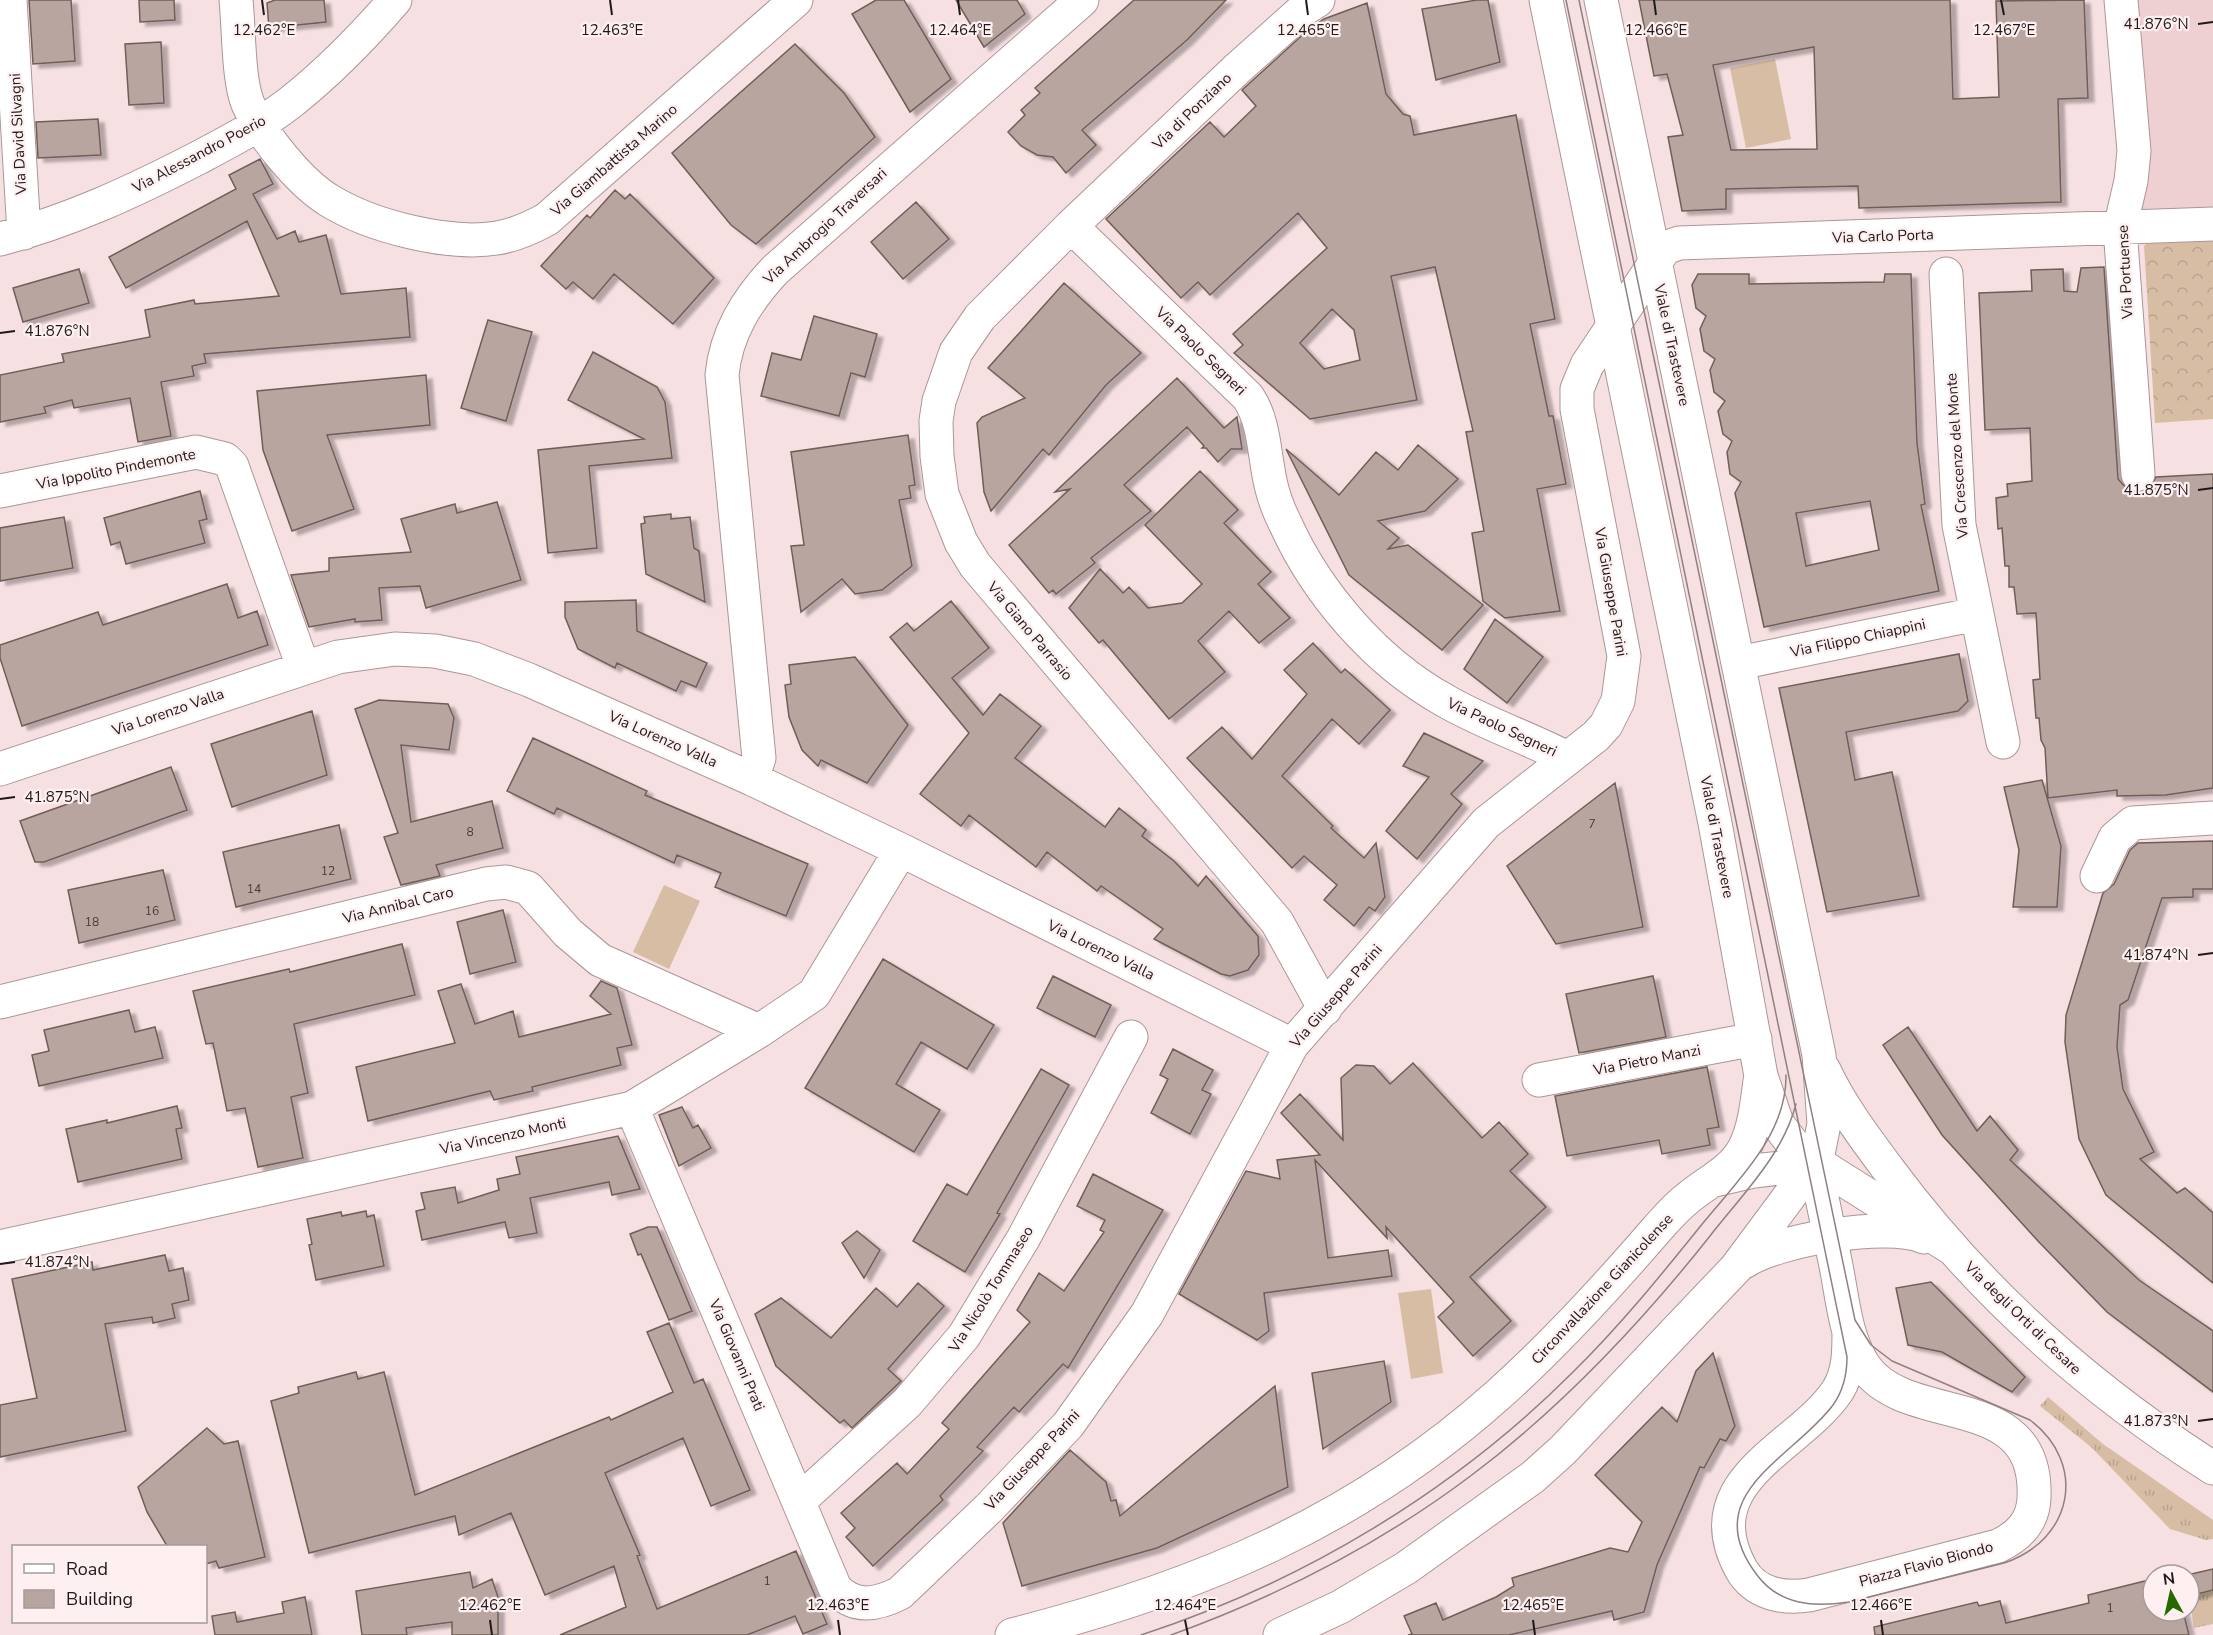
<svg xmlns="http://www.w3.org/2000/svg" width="2213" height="1635" font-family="'Nunito Sans',sans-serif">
<defs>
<pattern id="grass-tufts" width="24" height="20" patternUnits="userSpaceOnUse" patternTransform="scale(1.5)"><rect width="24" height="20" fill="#d8bda5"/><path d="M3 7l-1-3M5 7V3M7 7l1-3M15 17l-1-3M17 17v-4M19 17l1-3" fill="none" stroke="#b9a28d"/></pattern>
<pattern id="forest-crowns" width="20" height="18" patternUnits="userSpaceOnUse" patternTransform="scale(1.5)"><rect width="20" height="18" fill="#d8bda5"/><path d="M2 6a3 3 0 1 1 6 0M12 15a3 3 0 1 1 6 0" fill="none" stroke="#b9a28d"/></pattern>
<filter id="shadow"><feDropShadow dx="6" dy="4" stdDeviation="1.5" flood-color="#0004"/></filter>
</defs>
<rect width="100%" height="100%" fill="#f7e0e2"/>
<path fill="#efd0d2" d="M2129,0h84v241l-69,3z"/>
<path fill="url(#grass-tufts)" d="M2048,1397l55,47 110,76v19l-7,1 -36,-11 -79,-82 -51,-41z
M2213,1590v34l-19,4 -5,-32z"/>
<path fill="url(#forest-crowns)" d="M2213,239v180l-58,4 -11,-177 4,-4z"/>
<path fill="#d8bda5" d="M1775,59l16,80 -45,9 -16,-80z
M664,885l36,16 -31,68 -36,-17z
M1431,1289l12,84 -32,6 -13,-86z"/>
<path fill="#b9a59f" stroke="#705e58" stroke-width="1.5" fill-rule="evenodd" filter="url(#shadow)" d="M29,0h42l4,61 -42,3z
M139,0h35l1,20 -35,2z
M275,0h49l2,22 -57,6 -2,-25z
M876,0h28l47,79 -41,33 -58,-98z
M956,0h61l8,14 -41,33z
M1134,0h92l-39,40 -105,90 14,15 -30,28 -13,-16 -16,-2 -16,-9 -13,-14 17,-17 -4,-5 19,-17 -5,-5z
M1477,0h11l12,62 -64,18 -14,-71z
M1639,0h311l3,99 46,-2 -3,-96 88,-1 4,98 -30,1 3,103 -202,6 -1,-22 -132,3v20l-44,2 -14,-74 15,-2 -16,-61 -13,2zM1814,47l3,102 -86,1 -18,-85z
M1367,3l19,91 17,20 7,2 4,19 102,-20 39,204 -25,5 19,92h4l13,68 -29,5 23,122 -55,7 -22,-17 -11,-68 12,-2 -18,-99 7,-1 -38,-164 -44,9 26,124 -107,19 -76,-66 9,-8 -10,-11 94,-86 -29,-35 -88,82 -12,-13 -17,16 -75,-79 104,-97 14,15 32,-31 -14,-16 67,-61 15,-10zM1332,309l22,21 6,30 -36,9 -24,-26z
M161,42l3,61 -35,2 -4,-61z
M795,44l49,49 31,44 -119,107 -25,-19 -59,-72z
M98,119l3,36 -63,3 -2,-36z
M260,159l13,25 -20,10 24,45 18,-8 4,11 27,-7 15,59 65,-6 4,49 -206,17 2,9 -14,3 2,10 -33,6 10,54 -33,6 -8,-44 -56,10 -2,-8 -28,7 2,6 -46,9v-47l64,-13 -2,-8 88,-17 -5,-27 49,-10 1,4 84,-8 -32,-75 -121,67 -17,-31 127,-68 -7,-14z
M615,190l10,9 5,-5 84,84 -41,46 -59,-50 -21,25 -20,-17 -7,7 -25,-23 46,-51 3,3z
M916,202l33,37 -46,40 -32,-37z
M2104,267l14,212 11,12 10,2 10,-4 7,-12 57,-3v314l-47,7 -49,1v-6l-69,8 -3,-50 -4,-8 -2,-22h-3l-3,-38 7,-1 -4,-66 -19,1 -3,-27h-5v-21h-4l-3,-38 -4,1 -2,-31 12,-2 -1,-12 25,-3 -2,-53 -45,2 -6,-137 53,-2 -1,-21 32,-1 1,22 13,1 4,-24z
M79,269l10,34 -66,19 -10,-34z
M1698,274h51v10l135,-2 1,-8h26l6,169 8,61 -4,1 18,86 -175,36 -29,-134 6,-11 -11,-8 -3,-22 5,-11 -9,-7 -5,-23 7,-10 -11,-9 -4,-22 5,-11 -11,-8 -4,-22 6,-13 -10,-8 -4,-23zM1870,501l9,49 -73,16 -10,-53z
M1064,283l77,70 -35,32 -57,70 -6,-6 -52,62 -7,-19 -7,-69 5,-6 43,-19 -37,-30z
M814,316l63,18 -12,43 -14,-4 -12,43 -78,-20 11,-43 29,7z
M488,320l44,12 -26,89 -45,-13z
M593,352l64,35 8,15 7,56 -83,8 8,82 -49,5 -10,-103 106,-11 -76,-39z
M426,375l4,50 -103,10 27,74 -62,22 -29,-81 -6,-59z
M1177,378l47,50 13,-11 5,32h-11l-13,13 -12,-14h-4l2,-2 -17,-19 -63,58 27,26 -60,47 4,5 -39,31 -3,-4 -4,3 -40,-48 61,-56 -15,3z
M908,435l7,50 -6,1 2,12 -12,2 13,66 -30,24 -27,4 -13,-15 -41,33 -10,-66 13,-1 -13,-93z
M1418,445l40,34 -33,32 -47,10 21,17 -11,11 20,-4 75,60 -41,45 -93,-75 -63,-126 53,46 37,-43 22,18z
M1200,471l38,39 -14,13 47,49 -13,12 32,34 -31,25 -30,-32 -31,30 27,31 -56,47 -66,-79 -4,3 -30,-35 31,-39 23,24 6,-6 19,21 34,-5 20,-19 -57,-59z
M200,491l7,28 -8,2 6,22 -79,21 -6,-22 -9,3 -7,-27z
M497,502l24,78 -95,28 -6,-22 -41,2 3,32 -27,2v-3l-46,8 -18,-52 38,-4v-13l82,-6 -10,-33 54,-15 2,9z
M671,514v5l19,-2 4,31 5,3 6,51 -59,-28 -5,-50 4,-1 -1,-6z
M64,517l9,51 -73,13v-53z
M227,584l11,34 19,-7 11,34 -246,81 -22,-68v-13l98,-33 5,13z
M636,600l1,31 70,32 -11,24 -15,-6 -5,10 -59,-28 -2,5 -37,-19 -13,-32v-15z
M951,601l38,47 -37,30 31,37 17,-21 41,32 -26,32 90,69 14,-19 27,22 -4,6 32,25 24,25 8,-10 52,60 1,19 -11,15 -18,6 -9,-2 -67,-35 9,-10 -62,-43 -4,5 -50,-39 -11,15 -67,-52 -8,11 -41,-32 49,-61 -79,-96 17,-14 7,8z
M1495,619l48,38 -36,46 -43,-34z
M1313,643l28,30 4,-4 45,41 -31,34 -27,-25 -50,57 51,50 -2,2 33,30 12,-15 9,54 -10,14 -6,-4 -15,19 -30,-26 13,-15 -33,-29 -12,12 -105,-110 35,-31 30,32 55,-65 -23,-24z
M1959,654l9,47 -10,10 -112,21 9,48 37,-8 27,124 -92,16 -48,-224z
M855,657l53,68 -41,58 -46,-23 -3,6 -16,-16 -13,-33 -4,-32 6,-1 -2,-19z
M379,700l69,4 6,14 -5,32 -48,-5 10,77 81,-21 11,47 -67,17 4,11 -39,9 -17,-48 14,-4 -43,-124z
M312,711l15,64 -95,32 -21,-63z
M1424,733l59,28 -32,33 11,10 -45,55 -31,-28 43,-54 -26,-11z
M533,738l114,53 -2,4 163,69 -22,52 -71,-29 6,-14 -44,-18 -3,8 -117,-55 -3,6 -47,-23z
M171,767l16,43 -143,52h-9l-15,-41z
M2042,780l19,66 -4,61h-44l6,-57 -15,-63z
M1615,783l28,144 -87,17 -49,-78z
M339,825l12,54 -115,28 -13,-55z
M2213,841v48h-20v8l-31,1 -34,102 -8,5 -3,42 6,42 31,63 -14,7 37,34 8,-5 28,25v70l-107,-88 -27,-56 -14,-97 1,-27 37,-122 11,-9 16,-34 8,-7z
M163,870l12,50 -96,23 -11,-53z
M503,910l13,52 -46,12 -13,-52z
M402,944l13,51 -121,29 14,69 -17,4 12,61 -45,9 -13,-59 -18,3 -14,-68 -7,1 -13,-53 96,-22 1,3z
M883,959l111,66 -27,44 -46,-27 -25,42 44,26 -26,42 -109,-64z
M1053,976l58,29 -16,32 -58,-29z
M1653,976l13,61 -87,16 -13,-59z
M601,981l16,7 15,57 -15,3 4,17 -89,22 1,4 -39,9 -4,-9 -122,30 -12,-54 99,-24 -17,-52 23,-7 14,40 38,-13 6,26 92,-23 -21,-18z
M129,1010l6,22 20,-5 8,31 -124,28 -7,-31 17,-4 -5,-21z
M1908,1027l69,104 13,-15 28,34 -8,10 129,120 74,51v61l-106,-80 -69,-71 -96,-106 -59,-90z
M1173,1049l40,21 -11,20 9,4 -21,40 -39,-21 17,-34 -8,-4z
M1413,1063l69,75 17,-16 29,32 -18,17 36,36 -76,70 41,44 -38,35 -35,-39 16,-15 -68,-75 1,11 -72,-78 13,98 60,-8 4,26 -128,17 5,38 -12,9 -78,-46 67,-123 34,8 -3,-19 43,-5 -39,-42 19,-19 43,46 -2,-62 15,-13 18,1 16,18z
M1707,1067l12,60 -12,2 3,16 -48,9 -3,-14 -92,16 -12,-60z
M1041,1069l28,16 -72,128 3,1 -35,58 -52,-31 34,-57 20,11z
M177,1106l5,22 -6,1 6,30 -104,23 -12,-53 41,-9v3z
M682,1107l11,21 5,-3 13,23 -32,18 -20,-51z
M618,1136l22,53 -28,6 -3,-13 -79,16 7,35 -28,5 -4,-16 -83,18 -6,-29 9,-2 -4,-16 34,-6 3,16 41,-13 -2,-11 23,-5 -4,-17z
M1093,1174l70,36 -95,158 -5,-4 -44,48 -5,-5 -37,40 6,4 -43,45 3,4 -70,66 -27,-29 9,-9 -14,-15 56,-50 10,11 42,-45 -7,-6 88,-101 -13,-12 22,-37 25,18 40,-59 -4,-2 5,-10 -28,-14z
M366,1211l1,6 7,-2 10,51 -68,14 -7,-35 3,-1 -5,-25 34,-7 1,4z
M648,1227h9l35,84 -23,9 -28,-66 -3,1 -8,-21z
M857,1231l23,19 -16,28 -22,-35z
M165,1255l4,16 14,-3 6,32 -17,4 3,14 -22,5 -1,-6 -47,7 21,107 -126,26v-52l37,-7 -25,-119 80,-17 1,8z
M1931,1282l94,95 -13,15 -70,-40 -34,-7 -12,-57z
M918,1283l26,23 -56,63 13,12 -49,47 -8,-8 -4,3 -64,-57 -21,-52 26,-16 50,40 45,-50 21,19z
M669,1323l25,60 9,-4 47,111 -39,16 -28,-68 -78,35 35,82 -3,1 20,53 139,-58 31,73 -24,10 -8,-18 -48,19h-187l66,-28 -12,-41 -69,29 -34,-82 -52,22 -4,-19 -146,37 -38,-152 28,-8 -1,-6 58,-15 2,7 26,-7 31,123 194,-78 2,3 62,-28 -26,-60z
M1713,1353l22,73 -9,15 -6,-2 -16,29 -4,-1 -43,98 -13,47 -30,8 -2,-9 -103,24h-101l4,-1 -8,-18 32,-13 7,17 53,-23 18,-11 -2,-8 98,-30 18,4 14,-30 -47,-47 67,-68 15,15 19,-51z
M1384,1361l7,41 -68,47 -11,-76z
M1275,1386l13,101 -131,61 -135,38 -19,-63 67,-73 36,32 5,19 5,-1 4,16z
M207,1428l17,16 14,-3 27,116 -46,11 -3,-7 -10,3v-18h-39l-20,-34 -9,-25z
M2213,1569v21l-24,6v-21h-2z
M470,1572l3,16 19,-9 6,18v38h-46v-13l-46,6 1,7h-45l-6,-44z
M2153,1579v32h30l6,24h-314l-1,-8 103,-25 2,4 21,-5 6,22 83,-20 -1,-8z
M305,1597l7,38h-97l-3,-19 23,-4 2,10 47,-9 -2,-11z"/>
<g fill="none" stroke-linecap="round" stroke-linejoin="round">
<g stroke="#ab9697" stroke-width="35">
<path id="minor" d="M10,0l14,233
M236,0c3,28 2,80 12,104 14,32 52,79 82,97 41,25 118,45 167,37 18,-3 34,-10 50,-19l249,-219
M1318,0l-14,9 -66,59 -167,158 -91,91 -24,35 -17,49 -3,20 1,35 5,38 19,48 14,23 302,357 48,87
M2121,0l13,151 -3,30 -11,47 18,246
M1071,226l177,171c17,25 16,59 23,88 3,13 8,26 14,38 32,71 91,139 159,177 39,23 83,37 123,58
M0,239c70,-18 134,-48 198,-81 32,-17 65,-34 93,-56 39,-31 72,-65 104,-102
M1946,274l13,251 44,217
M0,491l196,-39 29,7 7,7 71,201
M1739,663l237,-49
M0,769l338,-112 57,-8 40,2 39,8 55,21 223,99 149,71 391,195
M752,779l7,-21 -37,-383c4,-42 25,-75 53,-105l307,-270
M2097,876l18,-38 18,-15 80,-5
M0,1002l486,-118 20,-2 22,6 40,45 32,27 159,71
M1539,1080l216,-41
M632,1108l203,480c19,21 42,17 65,5l88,-84 80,-84 79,-111 145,-269 194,-222 110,-87 10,-11 12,-24 6,-45 -47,-247v-20l10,-24 78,-117 14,-5 534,-19
M1815,1164c7,35 15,71 22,107 6,32 9,68 28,96 44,62 174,20 169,131 -1,24 -15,38 -36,48l-189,49c-26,4 -54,-1 -68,-26 -49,-90 59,-121 97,-179 11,-18 11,-38 11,-58
M0,1247l632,-139 127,-77 55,-37 87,-144
M799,1501l108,-98 57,-67 59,-97 108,-202"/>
</g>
<g stroke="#ab9697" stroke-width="35">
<path id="major" d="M1546,0l169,823 46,253 16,47 21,28 155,98
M1824,1070c16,35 41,68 64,99 89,120 199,219 325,299
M1715,1180l39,-9 61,-7
M1744,1262c32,-22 144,-41 180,-25
M1012,1635c185,-47 343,-112 487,-241 57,-51 108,-107 158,-165 10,-11 19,-22 31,-31 20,-17 44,-26 57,-51 10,-21 12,-44 15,-66
M1280,1635l60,-28 66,-39 127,-91 30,-27 173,-182 81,-109 7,-35 -5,-69 -218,-1055"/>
</g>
<use href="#minor" stroke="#fff" stroke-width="33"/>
<use href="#major" stroke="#fff" stroke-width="33"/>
<path stroke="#908081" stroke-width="1.5" d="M1566,0l281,1357c0,17 -4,34 -14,48 -39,53 -138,89 -76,170 23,31 58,32 92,27l155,-39c69,-23 84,-99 26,-143l-138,-59 -21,-16 -16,-25 -276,-1320
M1141,1635c160,-52 312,-143 431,-262 48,-47 90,-99 131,-150 35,-43 84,-89 83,-148
M1171,1635c232,-84 387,-207 539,-399 31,-40 73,-81 86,-132"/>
</g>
<path fill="none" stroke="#201819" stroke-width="2" d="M262,0l2,15M610,0l2,15M958,0l2,15M1306,0l2,15M1654,0l2,15M2001,0l3,15M2198,24l15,-2M0,333l15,-2M2198,490l15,-2M0,799l15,-2M2198,955l15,-2M0,1264l15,-2M2198,1421l15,-2M490,1620l2,15M838,1620l2,15M1185,1620l3,15M1533,1620l2,15M1881,1620l2,15"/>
<g text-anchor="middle" stroke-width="4.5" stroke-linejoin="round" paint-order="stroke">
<g font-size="12" fill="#463b3a">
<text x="1592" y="828">7</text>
<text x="470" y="836">8</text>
<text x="328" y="875">12</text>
<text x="254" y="893">14</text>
<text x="152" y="915">16</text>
<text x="92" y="926">18</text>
<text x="767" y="1585">1</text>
<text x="2110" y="1612">1</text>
</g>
<g font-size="15" fill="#201819" stroke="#fef0f1">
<text transform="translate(1192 111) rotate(-44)" y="5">Via di Ponziano</text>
<text transform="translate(18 134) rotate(-93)" y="5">Via David Silvagni</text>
<text transform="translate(199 154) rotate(-28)" y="5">Via Alessandro Poerio</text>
<text transform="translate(614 160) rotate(-41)" y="5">Via Giambattista Marino</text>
<text transform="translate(825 226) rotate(-43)" y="5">Via Ambrogio Traversari</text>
<text transform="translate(1883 236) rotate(-2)" y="5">Via Carlo Porta</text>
<text transform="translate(2125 272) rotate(-93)" y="5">Via Portuense</text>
<text transform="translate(1672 345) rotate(78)" y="5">Viale di Trastevere</text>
<text transform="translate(1201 351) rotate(44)" y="5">Via Paolo Segneri</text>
<text transform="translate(1957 456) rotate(-94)" y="5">Via Crescenzo del Monte</text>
<text transform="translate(116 469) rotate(-11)" y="5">Via Ippolito Pindemonte</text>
<text transform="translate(1611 592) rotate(80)" y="5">Via Giuseppe Parini</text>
<text transform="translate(1030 631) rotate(50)" y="5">Via Giano Parrasio</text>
<text transform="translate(1858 638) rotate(-12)" y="5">Via Filippo Chiappini</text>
<text transform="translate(168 712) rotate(-19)" y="5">Via Lorenzo Valla</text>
<text transform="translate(1502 727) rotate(25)" y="5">Via Paolo Segneri</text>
<text transform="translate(663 739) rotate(24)" y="5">Via Lorenzo Valla</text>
<text transform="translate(1717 837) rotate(79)" y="5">Viale di Trastevere</text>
<text transform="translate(398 905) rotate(-14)" y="5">Via Annibal Caro</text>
<text transform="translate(1101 950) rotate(26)" y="5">Via Lorenzo Valla</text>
<text transform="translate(1336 996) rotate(-49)" y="5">Via Giuseppe Parini</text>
<text transform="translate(1647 1060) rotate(-11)" y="5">Via Pietro Manzi</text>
<text transform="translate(503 1136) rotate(-12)" y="5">Via Vincenzo Monti</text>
<text transform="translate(991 1289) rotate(-58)" y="5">Via Nicolò Tommaseo</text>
<text transform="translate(1602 1289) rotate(-47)" y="5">Circonvallazione Gianicolense</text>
<text transform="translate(2023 1318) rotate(44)" y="5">Via degli Orti di Cesare</text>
<text transform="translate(737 1355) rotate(67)" y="5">Via Giovanni Prati</text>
<text transform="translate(1032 1460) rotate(-47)" y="5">Via Giuseppe Parini</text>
<text transform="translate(1926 1564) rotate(-15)" y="5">Piazza Flavio Biondo</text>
</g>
</g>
<g font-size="15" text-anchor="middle" fill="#201819" stroke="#fef0f1" stroke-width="4.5" stroke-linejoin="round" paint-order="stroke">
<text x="2156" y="29">41.876°N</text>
<text x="264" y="35">12.462°E</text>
<text x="612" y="35">12.463°E</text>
<text x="960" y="35">12.464°E</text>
<text x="1308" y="35">12.465°E</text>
<text x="1656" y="35">12.466°E</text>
<text x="2004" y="35">12.467°E</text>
<text x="57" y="336">41.876°N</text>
<text x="2156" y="495">41.875°N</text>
<text x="57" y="802">41.875°N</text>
<text x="2156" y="960">41.874°N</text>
<text x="57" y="1267">41.874°N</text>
<text x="2156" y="1426">41.873°N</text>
<text x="490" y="1610">12.462°E</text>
<text x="838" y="1610">12.463°E</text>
<text x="1185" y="1610">12.464°E</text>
<text x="1533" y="1610">12.465°E</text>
<text x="1881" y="1610">12.466°E</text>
</g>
<rect x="12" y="1545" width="195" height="78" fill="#fef0f1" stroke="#a59a9b" stroke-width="1.5"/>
<rect x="24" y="1564" width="30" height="9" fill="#ffffff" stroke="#a59a9b" stroke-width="1.5"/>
<text x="66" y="1575" font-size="18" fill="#201819">Road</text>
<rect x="24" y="1590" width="30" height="18" fill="#b9a59f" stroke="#a59a9b" stroke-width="1.5"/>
<text x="66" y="1605" font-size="18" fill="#201819">Building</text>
<g transform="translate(2171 1593) rotate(352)"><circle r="28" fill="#fef0f1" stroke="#a59a9b" stroke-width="1.5"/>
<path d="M0-4.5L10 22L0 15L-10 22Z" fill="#266900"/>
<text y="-9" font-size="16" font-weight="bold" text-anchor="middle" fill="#201819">N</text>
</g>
</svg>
